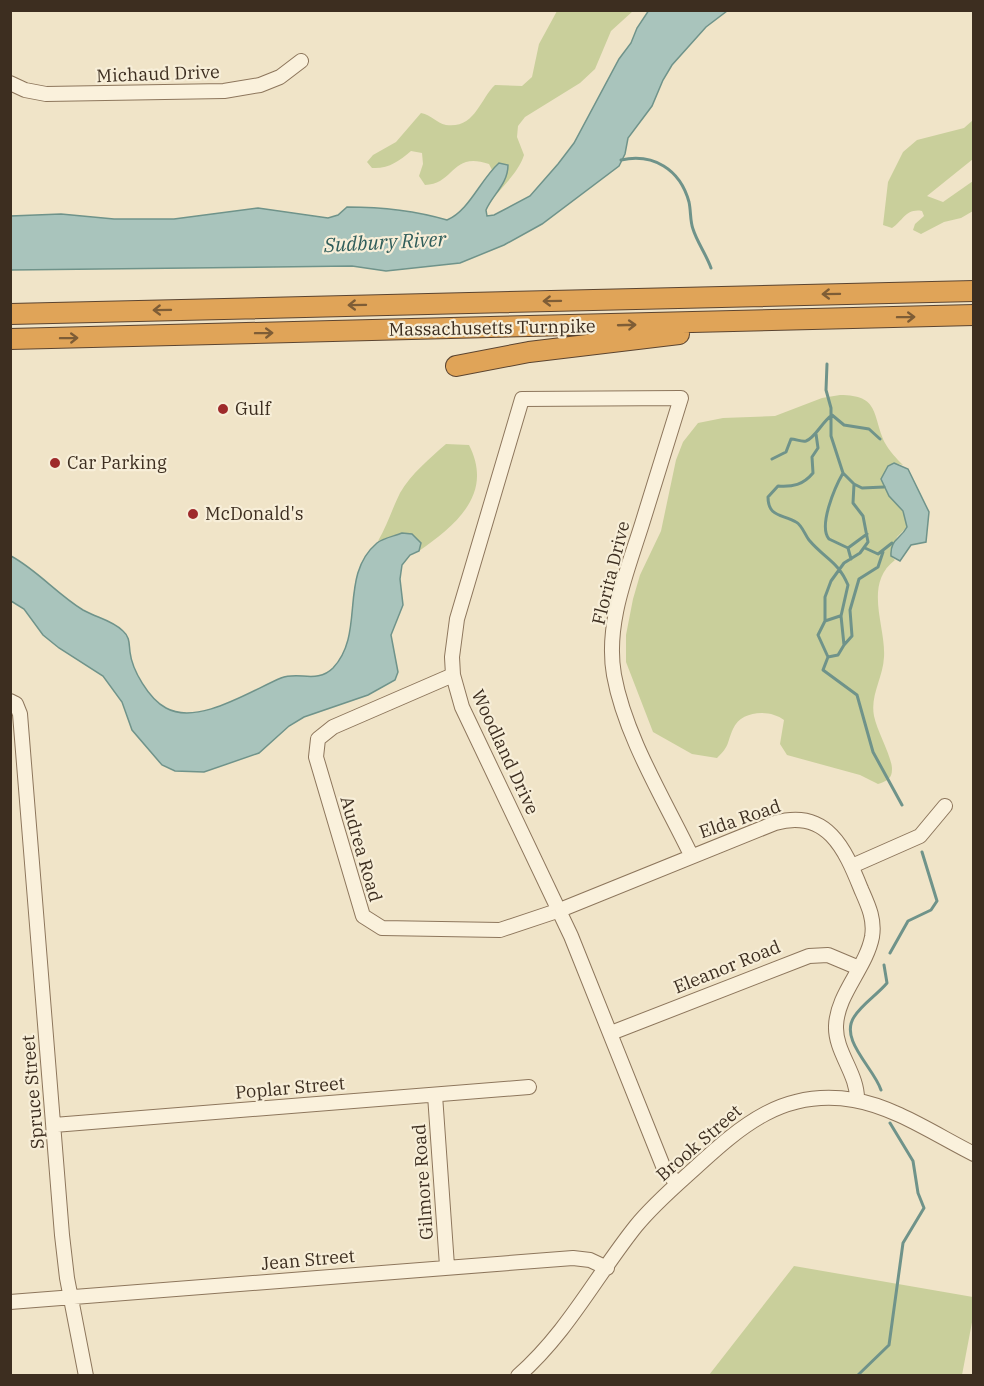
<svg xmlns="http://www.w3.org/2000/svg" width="984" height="1386" font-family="'IBM Plex Serif',serif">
<rect width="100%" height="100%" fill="#f0e4c8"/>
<path fill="#c9cf9b" d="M557,11h76l-22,20 -16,38 -15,14 -55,34 -7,9 -1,11 7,18c-7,22 -28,35 -38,55l1,6 -40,4c21,-8 31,-34 45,-50l-3,-6c-38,-13 -34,20 -64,21l-6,-9 4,-12 -1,-11 -11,-2c-12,10 -22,18 -39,17l-5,-6 6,-7 23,-13 25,-29c11,2 15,10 25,12 29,4 34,-26 49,-40l27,1 10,-9 7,-33z
M973,120v39l-46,37 16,6 30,-21v30l-12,7 -17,4 -23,12 -8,-4 2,-6 9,-8 -2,-5c-16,-3 -19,10 -30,17l-9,-3 5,-43 15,-30 14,-12 47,-12z
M840,395c40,0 32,20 45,48 5,9 11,15 18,22l-9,-2 -5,33 14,15 4,16 -10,10 -6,19 4,4c-32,24 -9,66 -11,97 -1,21 -14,38 -10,59 3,15 18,41 18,53 0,10 -5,12 -14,15l-18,-9 -73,-20 -7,-11 4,-24c-14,-11 -43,-10 -51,9 -6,13 -3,17 -16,29l-25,-4 -39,-22 -27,-70v-27l7,-36 7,-24 21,-44 15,-71 7,-18 15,-19 25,-5 52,-2 47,-18z
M446,444l23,1c25,49 -13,80 -50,106l2,-8 -19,-10 -24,8c9,-15 14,-32 22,-48 11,-19 30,-35 46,-49z
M794,1266l179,31v20l-11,58h-253z"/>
<path fill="#a9c4bc" stroke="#6f938a" stroke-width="1.5" d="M649,10l78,1 -21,16 -34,38 -9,15 -11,26 -24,32 -3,16 -6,12 -77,58 -38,21 -44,18 -74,8 -34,-5 -341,4v-54l50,-2 53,5h60l84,-11 70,10 10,-3 9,-8c33,0 69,4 100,13 22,-9 33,-40 52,-57l9,2c0,19 -15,29 -22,45l1,6 7,-1 36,-19 28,-32 16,-21 45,-84 12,-16 6,-15z
M894,463l14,6 21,43 -3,30 -15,3 -11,16 -9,-5c-1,-17 9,-16 16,-29l-4,-16 -14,-15 -8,-17 7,-13z
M402,533l10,1 9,9 -2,8 -9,4 -8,10 -2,14 3,26 -12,30 7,37 -3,8 -27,15 -64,22 -15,9 -30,27 -55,19 -29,-1 -13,-6 -30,-35 -10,-28 -19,-26 -44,-28 -16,-13 -19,-26 -13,-8v-45c26,14 46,38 72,54 14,8 29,10 40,21 7,6 6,13 7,21 2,18 19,47 36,56 32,18 86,-18 115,-30 18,-7 36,6 52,-10 33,-35 5,-92 44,-125 6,-5 18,-7 25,-10z"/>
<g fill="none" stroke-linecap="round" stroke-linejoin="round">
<path stroke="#6f938a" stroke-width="3" d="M621,160c32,-7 59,9 68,42 2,9 1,19 4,27 4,13 13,25 18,39
M827,364l-1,26 5,18v28l12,37 11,11 -1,19 10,13 5,26 -8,11 -16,10 -13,18 -6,16v24l-7,14 10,22 -5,13 34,25 16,57 29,53
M816,434l2,14 -6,9 1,16c-10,12 -20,14 -35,13l-10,11c0,20 14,17 28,25 6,3 9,13 13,18 16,19 29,21 39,45l-7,31 3,29 -6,10 -10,2
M772,459l14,-7 5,-13c5,0 10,3 15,2 9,-3 16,-19 26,-26l12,10 25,4 11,10
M843,473c-8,14 -25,53 -14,66l19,9 3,11
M854,484l8,4 22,-1
M848,548l19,-14
M865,548l13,6 14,-11
M825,621l15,-5
M844,645l8,-9 -2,-26 9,-31 19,-12 5,-15
M890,953l18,-32 23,-11 6,-9 -15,-49
M881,1090c-7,-22 -42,-50 -27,-73 8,-13 23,-22 33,-34l-3,-18
M857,1376l32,-31 14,-102 21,-35 -6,-15 -5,-32 -23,-38"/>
<g stroke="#8d765c" stroke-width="16">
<path id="minor" d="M10,83l15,7 21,4 178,-3 36,-6 20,-8 21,-16
M453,675l-120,52 -15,12 -2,18 47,159 19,12 118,2 60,-20 215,-87c52,-15 70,26 86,66 7,16 14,30 11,48 -6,31 -35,57 -36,89 -1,26 22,48 21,74
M10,701l6,3 4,10 42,521 5,43 19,98
M852,866l68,-30 25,-30
M611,1033l198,-77 19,-1 31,13
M435,1095l12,171
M54,1125l475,-38
M677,1184l-14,-18 -92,-230 -109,-229 -9,-32 -1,-18 5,-38 65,-220 159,-1c-13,42 -26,84 -39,126 -15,48 -37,100 -28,151 11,61 50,124 77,180
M10,1302l563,-44 17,2 17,8
M518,1376c50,-44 78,-100 118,-150 17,-21 38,-39 58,-57 48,-44 90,-81 160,-69 41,7 82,35 120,54"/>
</g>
<g stroke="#5b4430" stroke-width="22">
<path id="highway" d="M10,314l964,-23
M10,339l964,-24
M456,366l73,-14 150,-18"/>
</g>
<use href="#minor" stroke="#faf1dc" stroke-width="14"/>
<use href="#highway" stroke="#e0a458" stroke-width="20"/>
</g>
<defs><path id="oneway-shaft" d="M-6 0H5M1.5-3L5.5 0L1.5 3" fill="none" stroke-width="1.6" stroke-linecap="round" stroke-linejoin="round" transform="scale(1.5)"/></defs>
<g stroke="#7e5d36">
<use href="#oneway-shaft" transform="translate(831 294) rotate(179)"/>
<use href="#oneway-shaft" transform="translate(552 301) rotate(179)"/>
<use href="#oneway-shaft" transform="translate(357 305) rotate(179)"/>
<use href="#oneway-shaft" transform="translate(162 310) rotate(179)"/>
<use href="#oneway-shaft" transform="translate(906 317) rotate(-1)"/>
<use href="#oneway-shaft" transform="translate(627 325) rotate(-2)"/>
<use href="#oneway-shaft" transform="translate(264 333) rotate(-1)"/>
<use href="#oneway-shaft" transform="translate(69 338) rotate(-1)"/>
</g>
<g fill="#9e2a2b" stroke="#f7eed8" stroke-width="2">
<circle cx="223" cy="409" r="6"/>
<circle cx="55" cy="463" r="6"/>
<circle cx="193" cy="514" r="6"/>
</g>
<g text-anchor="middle" stroke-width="4.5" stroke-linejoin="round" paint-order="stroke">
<g font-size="18" fill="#3d2e20" stroke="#f7eed8">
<text transform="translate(158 74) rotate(-2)" y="6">Michaud Drive</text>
<text transform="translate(492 328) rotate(-1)" y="6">Massachusetts Turnpike</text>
<text transform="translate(611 573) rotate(-76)" y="6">Florita Drive</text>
<text transform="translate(505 752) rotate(65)" y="6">Woodland Drive</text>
<text transform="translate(740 819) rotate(-19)" y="6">Elda Road</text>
<text transform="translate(361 849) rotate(74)" y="6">Audrea Road</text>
<text transform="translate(727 967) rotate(-22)" y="6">Eleanor Road</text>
<text transform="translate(290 1088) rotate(-5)" y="6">Poplar Street</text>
<text transform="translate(33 1092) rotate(-95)" y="6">Spruce Street</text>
<text transform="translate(699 1143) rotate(-41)" y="6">Brook Street</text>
<text transform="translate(423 1182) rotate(-94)" y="6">Gilmore Road</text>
<text transform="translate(308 1260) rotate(-5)" y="6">Jean Street</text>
</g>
<g font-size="18" fill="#3d2e20" stroke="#f7eed8" text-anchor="start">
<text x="235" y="415">Gulf</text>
<text x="67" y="469">Car Parking</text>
<text x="205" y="520">McDonald's</text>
</g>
<g font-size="20" font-style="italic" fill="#2f5d5a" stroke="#f7eed8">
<text transform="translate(385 242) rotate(-3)" y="7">Sudbury River</text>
</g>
</g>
<rect width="984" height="1386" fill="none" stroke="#3d2e20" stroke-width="24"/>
</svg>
